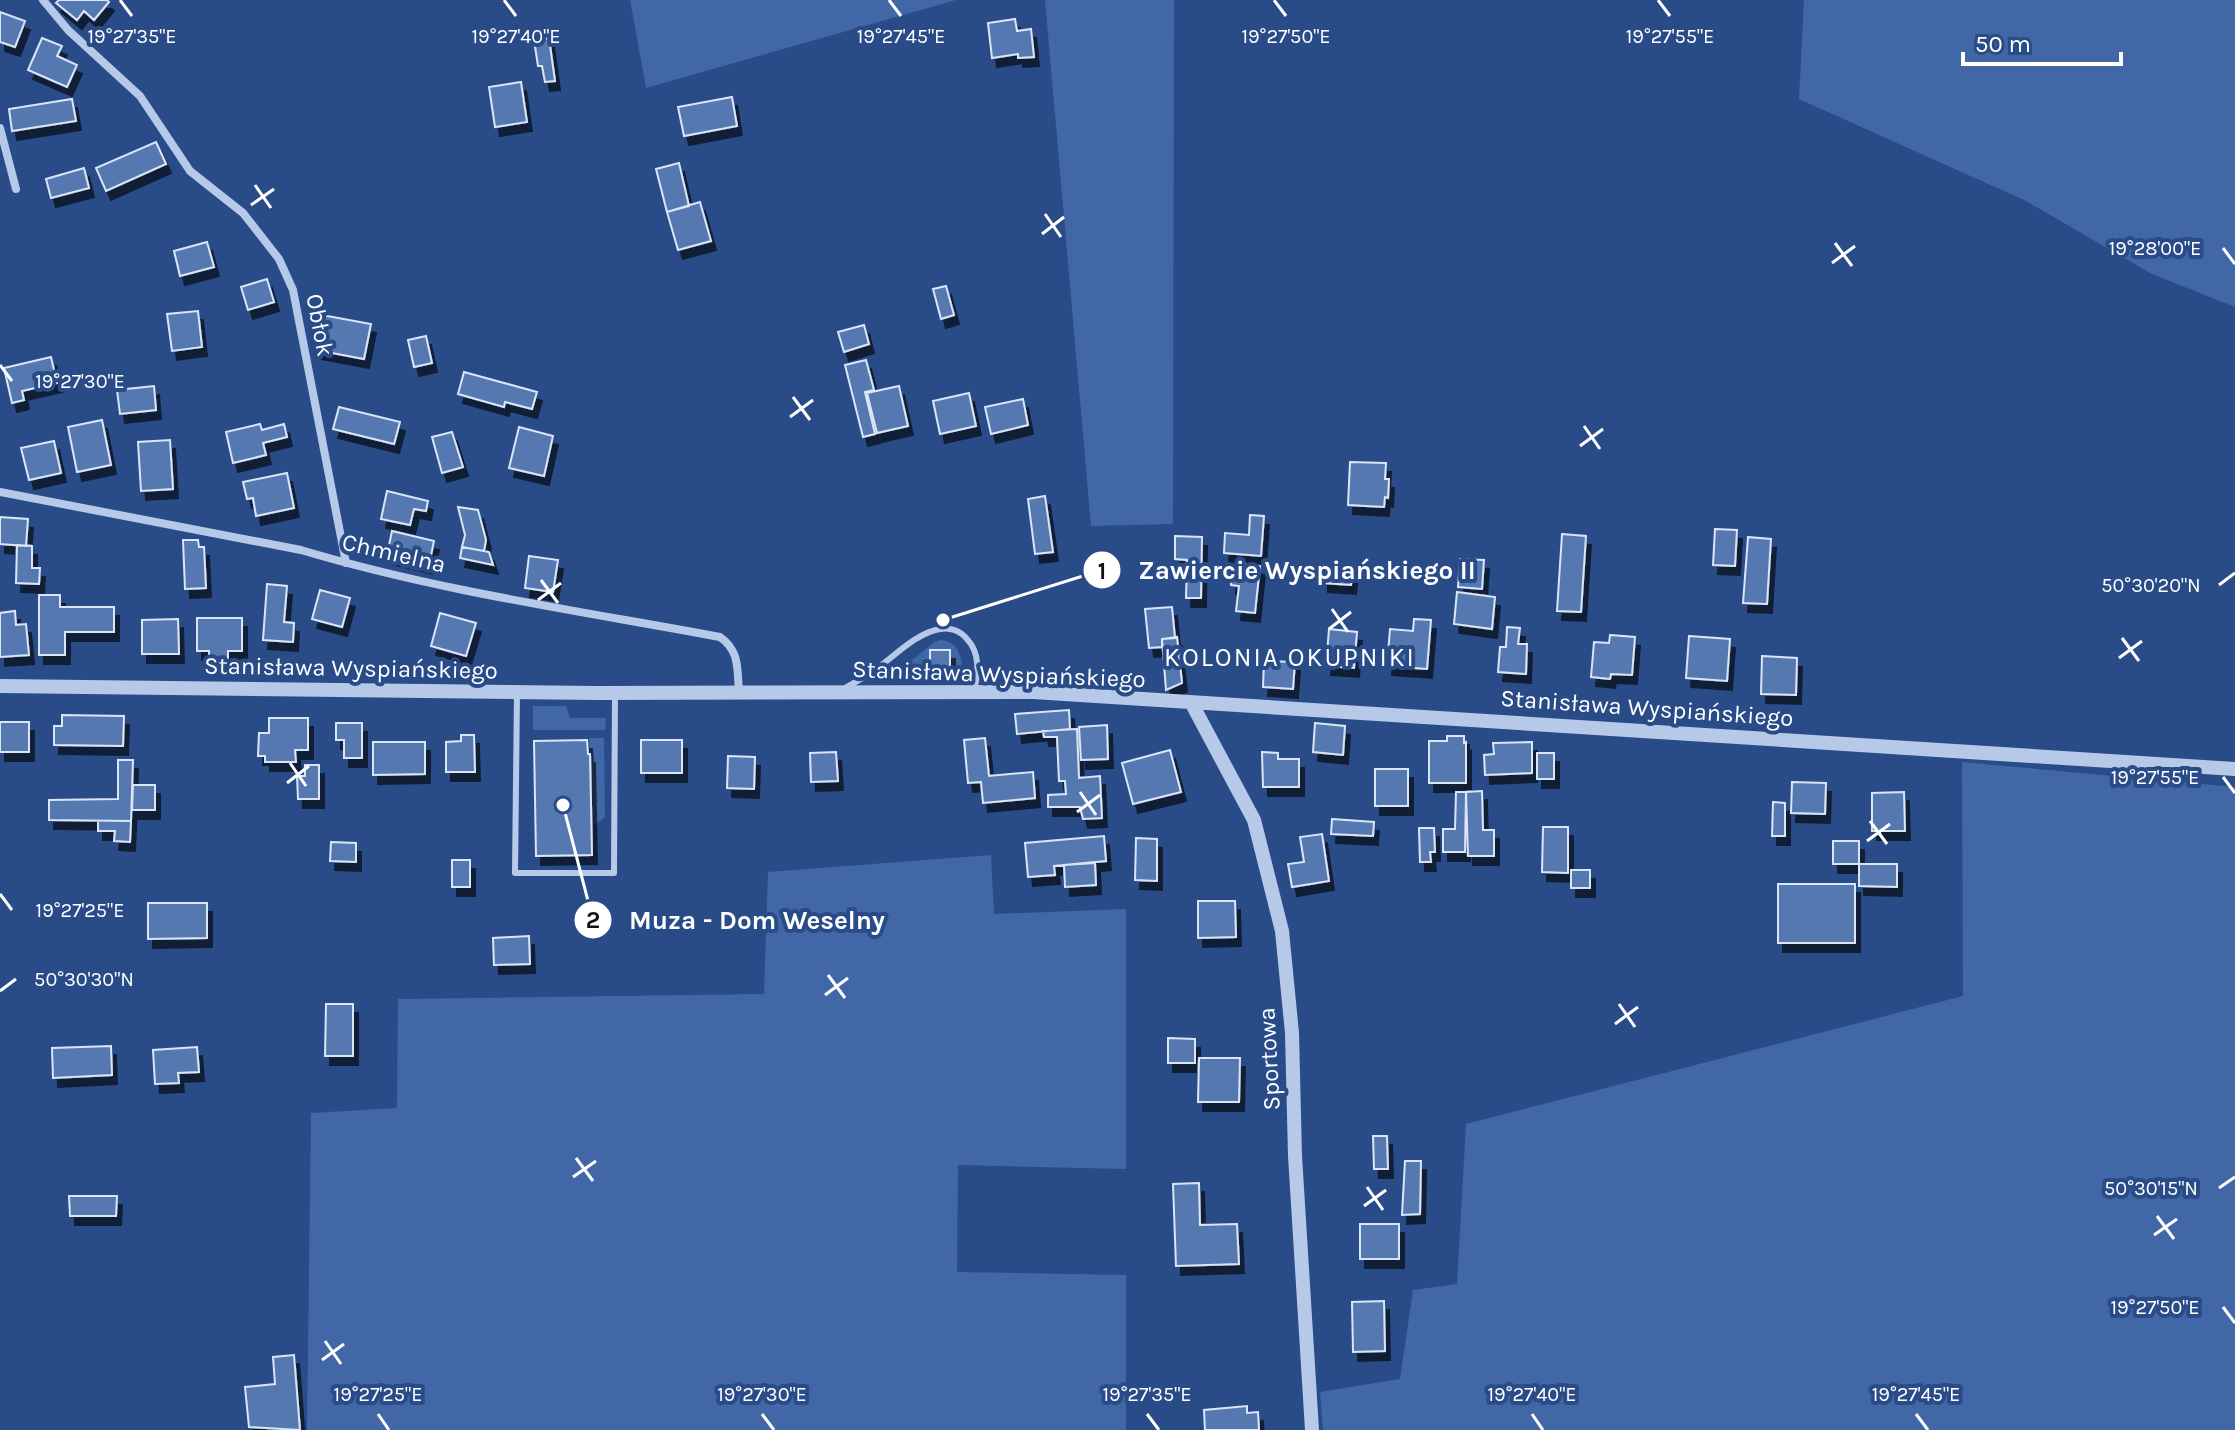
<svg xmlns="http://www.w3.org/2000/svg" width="2235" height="1430" font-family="Karla,sans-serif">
<defs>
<filter id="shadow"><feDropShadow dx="5" dy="9" stdDeviation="0" flood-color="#0009"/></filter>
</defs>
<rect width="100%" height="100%" fill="#294c88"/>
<path fill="#4167a6" d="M630,0h326l-310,88z
M1045,0h129l-1,524 -82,2z
M1804,0h431v307l-83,-33 -126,-73 -227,-102z
M940,640c15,1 19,10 22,23l-2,7 -12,9 -63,-3 20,-10 29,-24z
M533,706h33l4,12h36l-1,12h-72z
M589,738h15l1,79 -11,9z
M1962,762l273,25v643h-912l-3,-38 80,-13 13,-89 44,-6 9,-160 497,-128z
M991,855l3,59 132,-5v260l-168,-4 -1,107 169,3v155h-819l4,-317 86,-5 1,-109 366,-5 4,-122z"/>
<path fill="#5678b1" stroke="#dae5f7" stroke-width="2" filter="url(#shadow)" d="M59,0h48l2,2 -15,18 -10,-9 -7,9 -21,-17z
M0,12l25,9 -10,26 -15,-5z
M1015,19l2,12 14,-2 3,28 -16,1v-4l-26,4 -4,-35z
M42,38l20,8 -5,10 20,9 -10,22 -39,-17z
M549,38l6,43 -10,1 -3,-16h-4l-4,-26z
M521,82l6,40 -32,5 -6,-40z
M732,97l5,29 -53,10 -6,-29z
M72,99l4,22 -64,10 -3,-22z
M156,142l10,22 -60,27 -10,-23z
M679,163l10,43 -22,6 -11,-43z
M84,168l5,20 -38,10 -5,-19z
M700,202l11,39 -33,9 -11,-38z
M207,242l7,25 -34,9 -6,-25z
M267,279l7,23 -26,8 -7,-23z
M946,286l8,29 -13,4 -8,-30z
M198,311l4,36 -30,4 -5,-37z
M322,315l49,9 -7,35 -48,-9z
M864,325l5,19 -25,8 -6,-20z
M426,336l6,27 -18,4 -6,-27z
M51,357l6,26 -35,8 2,9 -12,3 -8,-35z
M866,360l8,30 -9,2 10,42 -12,3 -18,-72z
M464,372l73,20 -5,17 -27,-7 -1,5 -46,-13z
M154,386l2,24 -36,4 -3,-24z
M899,386l9,40 -31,7 -10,-40z
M969,393l7,33 -36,8 -7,-33z
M1023,399l5,26 -37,9 -6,-27z
M339,407l61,15 -6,22 -61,-15z
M102,420l9,45 -34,7 -9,-45z
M260,424l2,6 22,-6 3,13 -24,6 3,12 -33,8 -7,-31z
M519,427l34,9 -9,40 -35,-8z
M452,432l11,35 -21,6 -10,-36z
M170,440l3,49 -32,2 -3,-49z
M54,441l7,32 -32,7 -8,-32z
M1350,462l36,1 -1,16h4l-1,19 -3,-1 -1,10 -36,-2z
M287,473l7,35 -38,8 -3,-18 -6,1 -4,-17z
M387,491l41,10 -2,10 -12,-2 -4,16 -29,-6z
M1045,496l8,56 -18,2 -7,-55z
M458,507l20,3 8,30 -2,11 -22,-4 3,-12z
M1250,515l14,1 -3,40 -37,-3 1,-20 24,2z
M0,517l28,2 -2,27 -26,-2z
M1715,529l22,1 -2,36 -22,-1z
M392,531l42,10 -5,24 -42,-10z
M1562,534l24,2 -5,76 -24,-1z
M1175,536l27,1 -1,61h-15l1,-38 -12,-1z
M1748,537l23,2 -4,65 -24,-1z
M183,540h15l1,7h5l2,41 -21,1z
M17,545l15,1v22h8l-1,16 -23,-1z
M462,547l27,5 4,13 -33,-7z
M529,556l29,4 -5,32 -28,-4z
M1460,559l24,1 -2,29 -24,-2z
M1244,564l16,2 -5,47 -19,-2 3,-25 -8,-1 1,-16 11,1z
M1323,566l30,1 -2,18 -28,-2z
M267,584l20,2 -3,36 10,1 -1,19 -30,-2z
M320,590l30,8 -8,29 -30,-8z
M1457,592l38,5 -3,32 -38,-5z
M39,595h21v12h54v25h-49v23h-26z
M1172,607l3,31 -13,1v8l-13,1 -4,-39z
M15,611l1,14 10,-1 3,31 -29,2v-44z
M440,613l36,10 -10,33 -35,-10z
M197,618h45v33h-14v7h-19v-7h-12z
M178,619l1,35h-37v-34z
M1414,619l17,1 -4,49 -40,-3 3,-37 23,2z
M1507,627l13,1 -2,16h9l-1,30 -28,-2 2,-25h6z
M1329,629l28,3 -3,36 -28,-2z
M1610,635l25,2 -3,38 -21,-1 -1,5 -19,-2 3,-35 15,1z
M1689,636l41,3 -3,42 -41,-3z
M1177,637l5,46 -16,7 -4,-51z
M930,650h20v17h-20z
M1762,656l35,2 -1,37 -35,-1z
M1264,661l31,1 -2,27 -30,-2z
M1069,710l1,19 -53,5 -2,-20z
M62,715l62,1 -1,30 -69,-1v-19h8z
M269,718h39v32h-13l1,12h-31v-6h-7l1,-23h10z
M0,722h29v30h-29z
M336,723h26v35h-18v-18h-8z
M1315,723l30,3 -2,29 -30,-3z
M1107,725l1,34 -27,1 -2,-33z
M1077,729l2,49 21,-2 2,42 -19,1 -3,-12h-32v-12l18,-1 -1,-13h-6l-2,-44h-13l-1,-6z
M461,735h13l1,37h-29v-30l15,-1z
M1447,736h17v7l2,-1v41h-37v-42h18z
M985,738l4,38 44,-4 2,26 -52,5 -2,-21 -13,1 -4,-43z
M587,740l1,14h2l2,101 -56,1 -2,-115z
M641,740h41v33h-41z
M373,742h52v32l-52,1z
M1532,742v31l-47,2 -1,-20 10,-1 -1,-11z
M1170,750l11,42 -48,12 -11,-41z
M836,752l2,29 -27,1 -1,-29z
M1262,752l16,1v6h21v28h-36z
M1537,753h17v26h-17z
M728,756l27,1 -1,32 -27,-1z
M118,760h15l-2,61 -82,-1v-20l69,-1z
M305,765h14v34h-21l-1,-23h8z
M1375,769h33v37h-33z
M1792,782l34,1 -1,31 -34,-1z
M133,785h22v25h-23z
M1482,791l1,39h11v26h-26l-2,-64z
M1456,792h10l-1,60h-22v-23h12z
M1904,792l1,39h-33v-38z
M1773,802l12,1v33h-13z
M1332,819l42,3 -1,14 -42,-2z
M98,821h33l-1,21 -16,-1 1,-10h-17z
M1543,827h25v46l-26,-1z
M1419,828h15l1,24h-5l1,10h-11z
M1322,834l7,47 -37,6 -4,-23 16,-2 -4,-25z
M1104,836l2,25 -52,5 1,9 -27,2 -3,-34z
M1136,838l21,1v42l-22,-1z
M1833,841h26v23h-26z
M331,842l25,1v19l-26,-1z
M452,860h18v27h-18z
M1095,863l1,22 -31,2 -1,-22z
M1859,864h38v23l-38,-1z
M1571,870h19v18h-19z
M1778,884h77v59h-77z
M1198,901h37l1,36 -38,1z
M148,903h59v35l-59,1z
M529,936l1,28 -36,1 -1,-27z
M326,1004h27v52h-28z
M1168,1038l27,1v24h-27z
M111,1046l1,29 -59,3 -1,-30z
M197,1047l2,25 -21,1 1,10 -24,1 -2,-34z
M1199,1058h41l-1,44h-41z
M1373,1136h14l1,33h-14z
M1405,1161h16l-1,53 -18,1z
M1199,1183l1,42 37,-1 2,40 -63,2 -3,-82z
M69,1196h48l-1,20h-46z
M1360,1224h39v35h-39z
M1384,1301l1,50 -32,1 -1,-50z
M294,1355l6,75 -51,-3 -4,-40 30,-3 -2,-27z
M1247,1406v7l11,-1 1,18h-54l-1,-20z"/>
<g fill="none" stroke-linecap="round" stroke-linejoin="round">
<path stroke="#b6c9e8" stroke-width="6" d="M845,688c9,-5 18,-10 27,-16 20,-13 43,-39 68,-43 10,-2 21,2 27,10 14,15 11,34 7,53
M517,692l-2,181h99l1,-180"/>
<path stroke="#b6c9e8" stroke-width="8" d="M43,0l25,30 72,66 50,75 53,42 36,46 14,31 53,273
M0,128l16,61
M0,492l301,58c137,41 279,61 419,87 20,14 17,32 19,55"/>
<path stroke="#b6c9e8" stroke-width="14" d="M0,686l597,7 436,-1 1202,77
M1192,704l62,116 28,111 10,102 3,123 17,274"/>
</g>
<path fill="none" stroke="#fff" stroke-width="3" d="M120,0l12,16M504,0l12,16M889,0l12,16M1274,0l12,16M1658,0l12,16M255,185l16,23M251,205l23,-16M1045,214l16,23M1042,234l22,-17M1835,243l17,23M2223,248l12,16M1832,263l23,-17M0,365l12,16M793,397l17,23M790,417l23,-17M1584,426l16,23M1580,446l23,-17M541,580l17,23M2219,585l16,-12M538,600l23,-17M1332,609l16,23M1329,629l22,-17M2122,638l17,23M2119,658l23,-17M290,763l16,23M2223,777l12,16M287,783l22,-17M1080,792l16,23M1077,812l23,-17M1870,821l17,23M1867,841l23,-17M0,894l12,16M828,975l17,23M0,991l16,-12M825,995l23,-17M1619,1004l16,23M1615,1024l23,-17M576,1158l17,23M573,1177l23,-16M1367,1187l16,23M2219,1188l16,-11M1364,1206l22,-16M2157,1216l17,23M2154,1235l23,-16M2223,1307l12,16M325,1341l16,23M322,1360l22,-16M378,1414l11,16M762,1414l12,16M1147,1414l12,16M1532,1414l11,16M1916,1414l12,16"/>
<g text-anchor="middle" stroke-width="8" stroke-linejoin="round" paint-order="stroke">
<g font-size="24" fill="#fff" stroke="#294c88">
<text transform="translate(320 325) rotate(79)" y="8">Obłok</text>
<text transform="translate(394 553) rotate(13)" y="8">Chmielna</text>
<text transform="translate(351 668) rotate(1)" y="8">Stanisława Wyspiańskiego</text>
<text transform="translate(999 674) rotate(2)" y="8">Stanisława Wyspiańskiego</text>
<text transform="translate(1647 708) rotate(4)" y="8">Stanisława Wyspiańskiego</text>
<text transform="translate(1269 1059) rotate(-93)" y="8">Sportowa</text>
</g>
<g font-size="26" letter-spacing="2" fill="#fff" stroke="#294c88">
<text x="1290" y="666">KOLONIA OKUPNIKI</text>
</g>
</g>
<g font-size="20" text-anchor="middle" fill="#fff" stroke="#294c88" stroke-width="8" stroke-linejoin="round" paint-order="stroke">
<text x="132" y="43">19°27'35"E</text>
<text x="516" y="43">19°27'40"E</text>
<text x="901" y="43">19°27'45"E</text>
<text x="1286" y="43">19°27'50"E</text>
<text x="1670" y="43">19°27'55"E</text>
<text x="2155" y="255">19°28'00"E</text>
<text x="80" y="388">19°27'30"E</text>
<text x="2151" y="592">50°30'20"N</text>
<text x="2155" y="784">19°27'55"E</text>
<text x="80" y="917">19°27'25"E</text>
<text x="84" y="986">50°30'30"N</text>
<text x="2151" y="1195">50°30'15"N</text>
<text x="2155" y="1314">19°27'50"E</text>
<text x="378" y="1401">19°27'25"E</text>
<text x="762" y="1401">19°27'30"E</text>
<text x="1147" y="1401">19°27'35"E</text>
<text x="1532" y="1401">19°27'40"E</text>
<text x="1916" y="1401">19°27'45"E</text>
</g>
<path fill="none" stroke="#fff" stroke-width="3" d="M943 620L1102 570M563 805L593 920"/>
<g fill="#fff" stroke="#294c88" stroke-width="3">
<circle cx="943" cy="620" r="8"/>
<circle cx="563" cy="805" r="8"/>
<circle cx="1102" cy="570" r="20"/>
<circle cx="593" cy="920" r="20"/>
</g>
<g font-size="24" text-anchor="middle" font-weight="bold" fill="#111">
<text x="1102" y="579">1</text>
<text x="593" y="928">2</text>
</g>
<g font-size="26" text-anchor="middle" font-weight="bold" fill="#fff" stroke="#294c88" stroke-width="8" stroke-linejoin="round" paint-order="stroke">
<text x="1307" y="579">Zawiercie Wyspiańskiego II</text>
<text x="757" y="929">Muza - Dom Weselny</text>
</g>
<path d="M1963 52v12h158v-12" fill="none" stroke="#ffffff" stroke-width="4"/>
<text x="1975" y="52" font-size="24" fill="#ffffff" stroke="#294c88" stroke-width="6" paint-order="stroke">50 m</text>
</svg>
